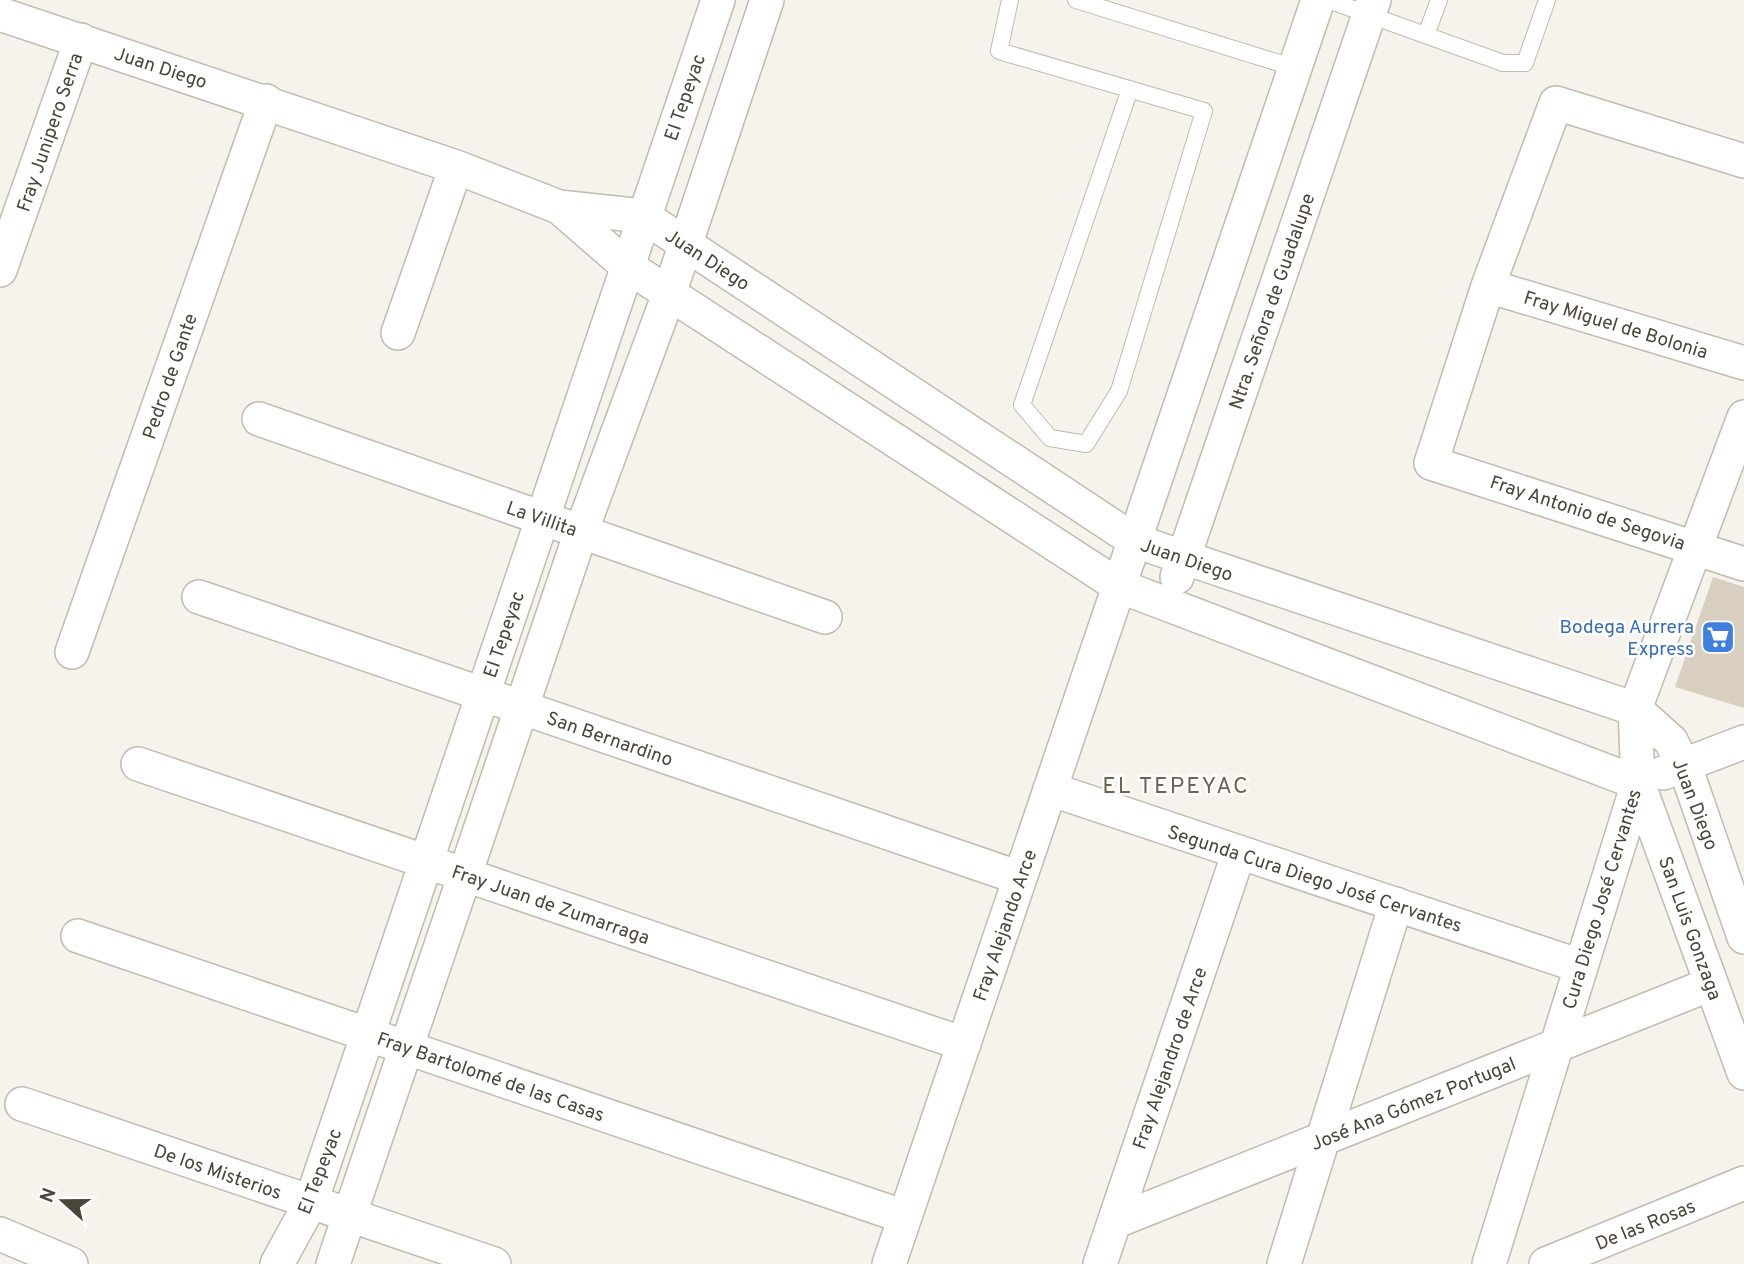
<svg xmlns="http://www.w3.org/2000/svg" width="1744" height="1264" font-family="Overpass,sans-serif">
<rect width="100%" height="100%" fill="#f6f3ec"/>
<path fill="#d8cfc1" d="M1713,577l31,10v121l-69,-21z"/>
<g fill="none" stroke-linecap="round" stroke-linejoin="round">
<g stroke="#c2bbae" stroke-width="18">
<path id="lane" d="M1010,0l-11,51 205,60 -85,280 -33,53 -36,-6 -28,-33 108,-316
M1076,0l219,68
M1328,0l175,63h22l22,-63
M1426,35l13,-35"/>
</g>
<g stroke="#c2bbae" stroke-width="36">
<path id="street" d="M0,14l456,153 103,40 84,9 492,325 500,168 36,32 17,34 56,162
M1744,161l-188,-58 -68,183 -57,177 313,101
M559,207l68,59 492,320 519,197
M0,270l81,-230
M1488,286l256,77
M398,333l58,-166
M259,419l566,198
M1177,577l197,-577
M199,597l821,281
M72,652l194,-551
M138,764l826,280
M1663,773l81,-31
M1638,783l106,290
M1050,789l530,177
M78,936l827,281
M22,1104l472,160
M1114,1222l597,-238
M0,1234l71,30
M277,1264l34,-62 407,-1202
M333,1264l248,-732 88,-238 98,-294
M889,1264l429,-1264
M1100,1264l139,-412
M1284,1264l112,-360
M1489,1264l149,-481 -3,-74 109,-292
M1546,1264l198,-81"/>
</g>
<use href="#lane" stroke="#fff" stroke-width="16"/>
<use href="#street" stroke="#fff" stroke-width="33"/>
</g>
<defs>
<g id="supermarket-square" transform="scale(1.75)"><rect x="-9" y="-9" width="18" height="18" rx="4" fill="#3f7fe0" stroke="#fff"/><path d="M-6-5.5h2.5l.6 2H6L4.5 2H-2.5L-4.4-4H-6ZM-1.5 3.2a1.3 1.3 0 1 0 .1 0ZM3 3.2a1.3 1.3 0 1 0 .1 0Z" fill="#fff"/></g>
</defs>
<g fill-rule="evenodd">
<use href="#supermarket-square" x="1718" y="637"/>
</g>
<g text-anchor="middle" stroke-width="5" stroke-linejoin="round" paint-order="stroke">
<g font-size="19" fill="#4b4439" stroke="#fff">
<text transform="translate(161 67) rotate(18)" y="7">Juan Diego</text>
<text transform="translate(684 97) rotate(-71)" y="7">El Tepeyac</text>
<text transform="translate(49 132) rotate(-71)" y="7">Fray Junipero Serra</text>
<text transform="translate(708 259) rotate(33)" y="7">Juan Diego</text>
<text transform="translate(1271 301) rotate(-71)" y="7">Ntra. Señora de Guadalupe</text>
<text transform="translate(1616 324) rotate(17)" y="7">Fray Miguel de Bolonia</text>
<text transform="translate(169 376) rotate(-71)" y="7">Pedro de Gante</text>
<text transform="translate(1588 512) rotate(18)" y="7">Fray Antonio de Segovia</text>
<text transform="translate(542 518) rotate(19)" y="7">La Villita</text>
<text transform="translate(1187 559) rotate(19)" y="7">Juan Diego</text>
<text transform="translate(503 634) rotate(-71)" y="7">El Tepeyac</text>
<text transform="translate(610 738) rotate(19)" y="7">San Bernardino</text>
<text transform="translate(1696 804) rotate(69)" y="7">Juan Diego</text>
<text transform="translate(1315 878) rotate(18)" y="7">Segunda Cura Diego José Cervantes</text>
<text transform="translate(1601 899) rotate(-73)" y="7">Cura Diego José Cervantes</text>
<text transform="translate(551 904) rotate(19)" y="7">Fray Juan de Zumarraga</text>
<text transform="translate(1004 925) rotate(-71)" y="7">Fray Alejando Arce</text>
<text transform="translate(1691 928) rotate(70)" y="7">San Luis Gonzaga</text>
<text transform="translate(1169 1058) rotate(-71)" y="7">Fray Alejandro de Arce</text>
<text transform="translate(491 1076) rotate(19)" y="7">Fray Bartolomé de las Casas</text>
<text transform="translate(1413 1103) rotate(-22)" y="7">José Ana Gómez Portugal</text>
<text transform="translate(218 1171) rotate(19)" y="7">De los Misterios</text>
<text transform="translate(319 1171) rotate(-69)" y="7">El Tepeyac</text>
<text transform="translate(1645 1224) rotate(-22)" y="7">De las Rosas</text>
</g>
<g font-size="19" fill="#366cbe" stroke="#fff" text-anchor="end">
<text x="1694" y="633">Bodega Aurrera<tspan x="1694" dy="22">Express</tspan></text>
</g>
<g font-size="23" letter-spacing="2" fill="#6e6250" stroke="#fff">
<text x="1176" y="793">EL TEPEYAC</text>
</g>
</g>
<g transform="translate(63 1201) rotate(291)" stroke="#ffffff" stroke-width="5" paint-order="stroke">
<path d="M0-5L12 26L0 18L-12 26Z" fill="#4b4439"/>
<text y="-10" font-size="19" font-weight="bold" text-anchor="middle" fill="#4b4439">N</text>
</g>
</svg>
